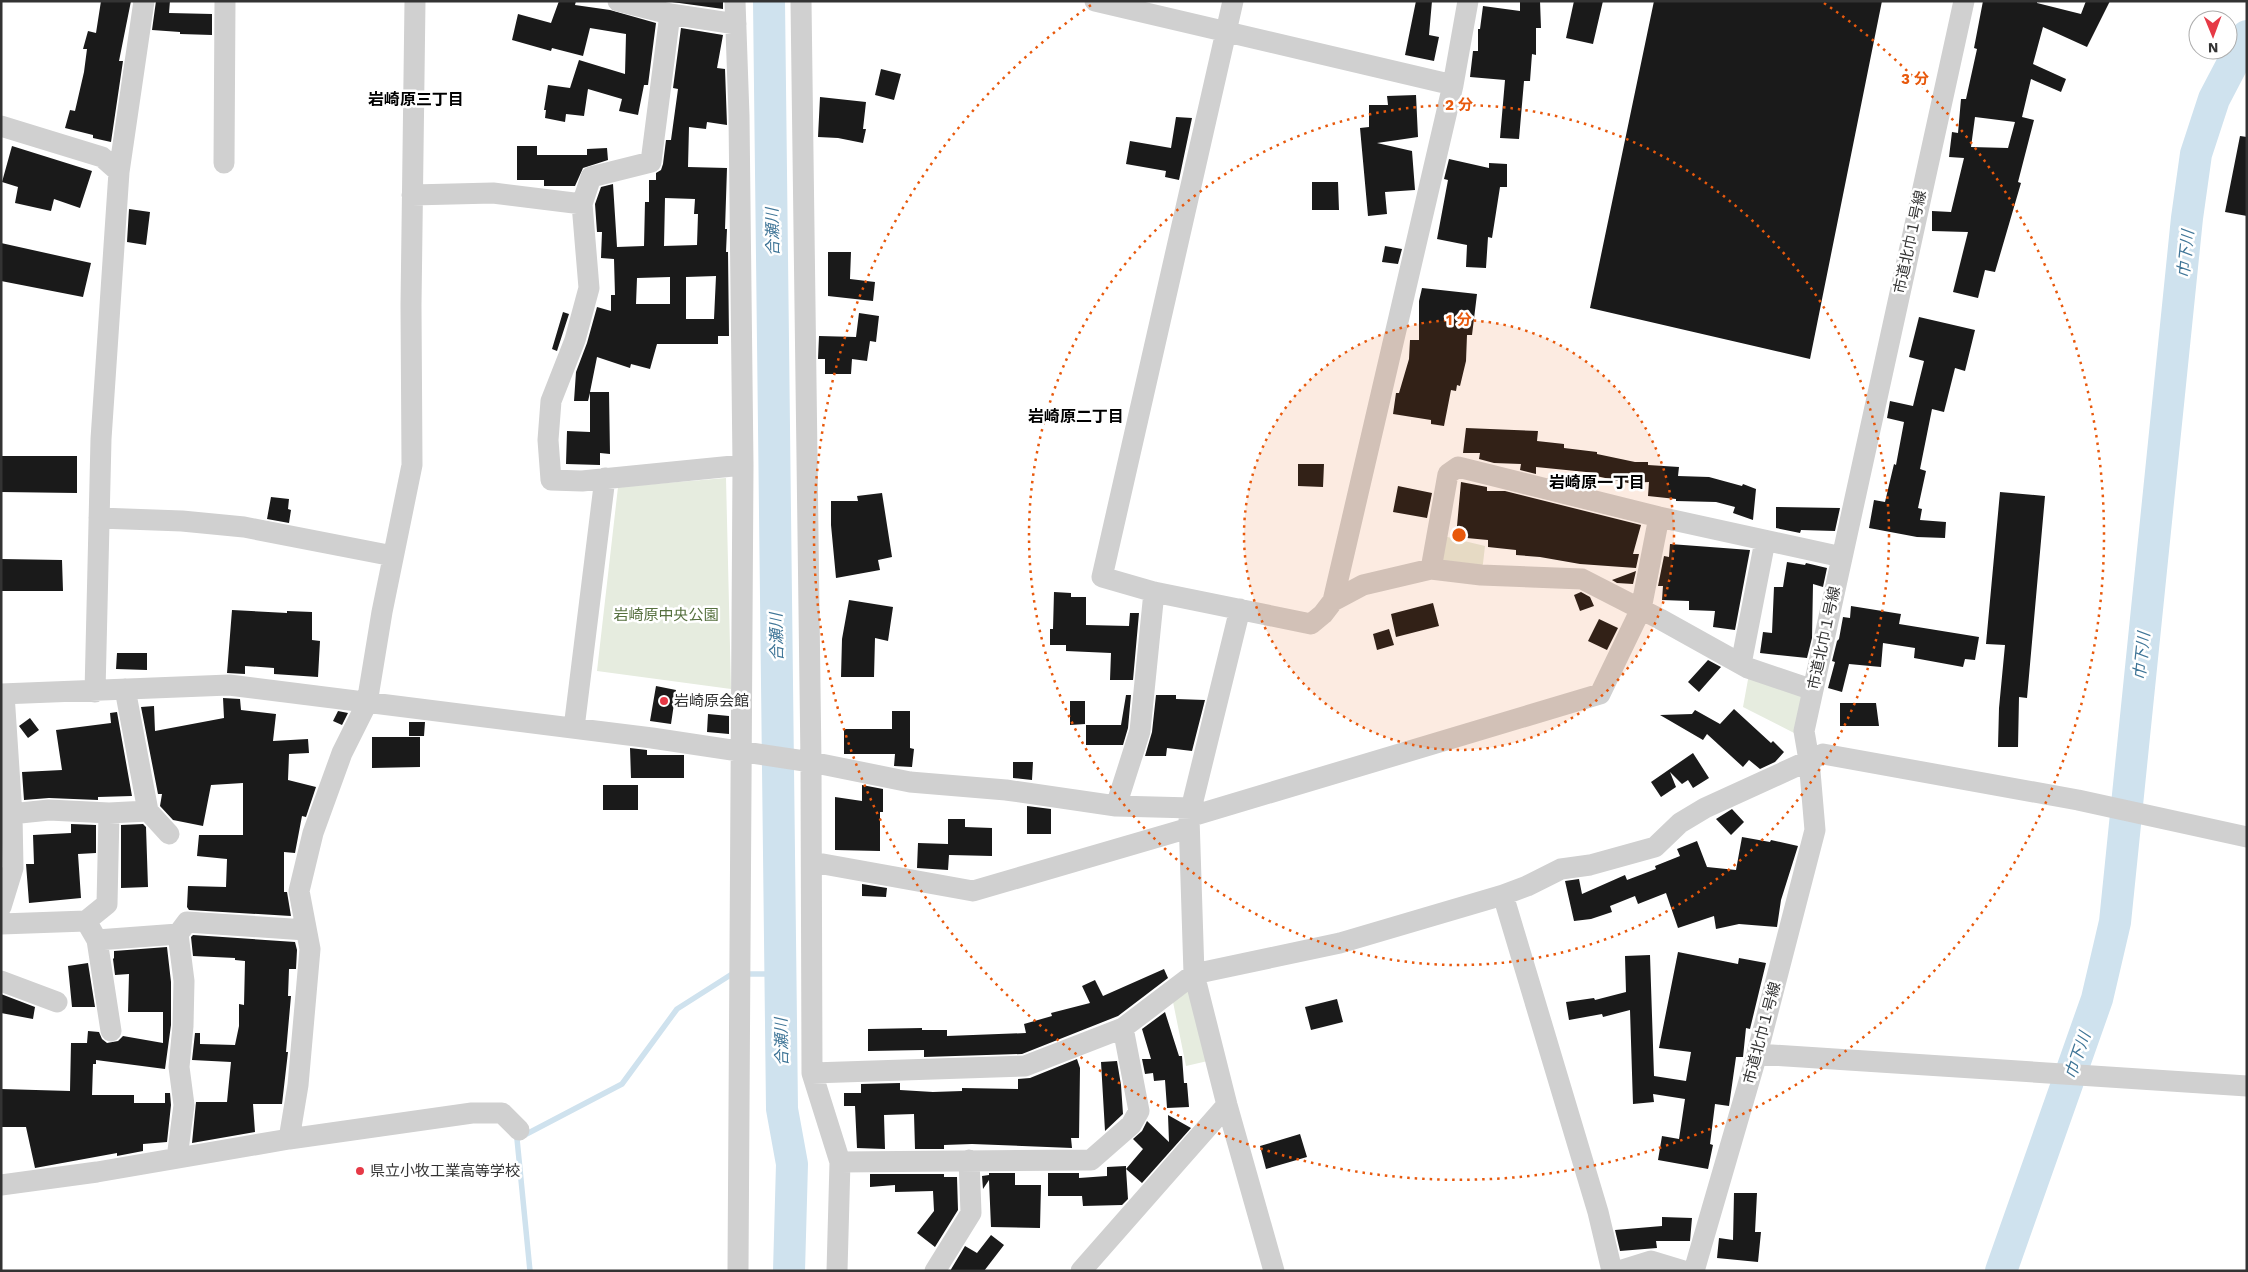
<svg xmlns="http://www.w3.org/2000/svg" width="2248" height="1272" font-family="'Work Sans','Noto Sans JP',sans-serif">
<rect width="100%" height="100%" fill="#fff"/>
<path fill="#e6ecdf" d="M726,478l5,211 -134,-18 21,-184z
M1439,535l46,11 -3,26 -46,-6z
M1749,674l57,20 -8,41 -55,-28z
M1193,984l19,76 -26,6 -14,-69z"/>
<g fill="none" stroke-linecap="round" stroke-linejoin="round">
<path stroke="#cfe2ee" stroke-width="5.5" d="M530,1271l-13,-132 105,-55 55,-75 55,-35h48"/>
<path stroke="#cfe2ee" stroke-width="32" d="M769,1l13,1108 10,55 -3,107
M2001,1271l96,-272 18,-77 72,-704 9,-64 18,-55 33,-63"/>
</g>
<path fill="#1a1a1a" fill-rule="evenodd" d="M101,1h30l-12,60h4l-12,81 -18,-4v-3l-28,-7 5,-18 5,1 9,-39 3,-23h-4l5,-18 8,2z
M156,1h14l-1,12 43,1v21l-32,-1v-2l-28,-2z
M559,1h17l-1,4 35,5 46,13 -8,62h-4l-6,30 -19,-4 3,-12 -34,-10 -4,27 -18,-2 -1,8 -20,-4 1,-8h-2l4,-25 22,3 9,-28 46,14 1,-40 -36,-6 -7,28 -31,-8 -1,3 -39,-11 6,-26 33,9z
M671,1h52v8l-51,-7z
M1416,1h16l-3,34 10,2 -5,24 -29,-6z
M1520,1h20l1,27h-5v27l-4,-1 -2,27h-6l-5,58 -19,-1 5,-58 -35,-3 3,-26h5v-22h2l3,-23 37,5z
M1574,1h29l-10,43 -27,-6z
M1654,1h228l-72,358 -220,-51z
M1983,1h54v2l44,11 5,-13h24l-23,46 -44,-20 -10,37 33,15 -5,13 -30,-13 -9,38 12,3 -16,62 3,1 -26,89 -10,-2 -7,28 -25,-6 15,-60 -36,-1v-20l19,1 13,-54 -15,-1 3,-25 6,1 3,-34h5l11,-50 -3,-1zM1975,117l40,5 -7,26 -37,-1z
M681,28l42,7 -6,33 8,1 2,56 -20,-3 -1,7 -17,-2 -1,40 39,1 -2,61h2l-1,23h2l1,84h-11v8h-61l-7,25 -19,-5 -1,4 -33,-11 -7,35h19l1,62 -10,-1v12l-34,-1 1,-33 23,1v-39l-2,8h-14l2,-29 11,-29 10,-36 14,4v-16h4l-1,-36 -13,-1 1,-26h-5l-2,-28 6,-17 12,-3 4,63 27,-1 1,-44h4v-22h7v-7l5,-3 2,-6 3,-24h5l7,-51 -5,-1zM665,198l30,1 -1,15h4l-1,31 -33,1zM716,276l-2,43h-28v-42zM670,277v27h-34l1,-26z
M881,69l20,5 -7,26 -19,-5z
M1416,95l2,42 -41,6 35,8 3,39 -30,2 2,22 -19,2 -8,-88 9,-1v-22h19l-1,-9z
M820,97l46,5 -3,27h3l-3,14 -25,-5 -20,-1z
M1176,117l16,1 -13,62 -14,-3 1,-6 -40,-7 4,-23 41,7z
M2240,136l7,1v79l-22,-4z
M12,146l80,25 -12,37 -26,-9 -3,12 -36,-8 3,-16 -16,-5z
M517,146h20v9h50v-6l20,-1 1,12 -25,8 -8,18h-31v-6h-27z
M1449,159l40,9v-5l18,1v23h-7l-8,51 -4,-1 -2,31 -20,-1 1,-22 -30,-6 11,-59 -4,-1z
M1312,182h26l1,28h-27z
M129,209l21,3 -4,33 -19,-3z
M1,243l90,20 -8,34 -82,-16z
M1385,246l17,3 -4,15 -16,-2z
M828,252h23l-1,27 25,3 -2,19 -45,-5z
M1422,288l55,6 -5,41h-5l-1,26 -6,25 -3,-1 -1,6 -5,-1 -7,36 -13,-2v-4l-38,-6 3,-21h3l10,-34 1,-19h9v-39z
M563,312l6,2 -12,37 -5,-2z
M859,313l20,3 -3,26 -6,-1 -3,20 -15,-2 -1,15h-26v-15h-7l1,-23 37,1z
M1919,317l56,13 -10,41 -10,-3 -11,44 -12,-3 -12,60 6,2 -8,37 4,1 -2,11 26,2 -1,16 -28,-1 -48,-9 5,-28 11,2 9,-38 2,1 8,-43 -17,-4 3,-17 23,5 11,-45 -15,-4z
M1466,428l72,3 -1,10 27,3v4l33,4v2l38,8h13v3l31,2 -1,9 31,1 33,9 1,-2 13,5 -3,31 -20,-7 2,-6 -19,-5 -40,-1v-2l-28,-3 1,-14 -21,1 -32,-7v-3l-60,-6v7l-16,-4 1,-6 -27,-1 -15,-4 1,-6h-17z
M1,456h76v37l-76,-1z
M1298,464h26l-1,23 -25,-1z
M1461,482l26,5v4h18l136,34 -8,29h6l-3,14 -56,-4 -40,-7 -24,-2v-5l-28,-3v-7l-32,-3z
M1398,486l34,7 -5,25 -34,-6z
M2000,492l45,4 -18,202 -8,-1 -1,50h-20l1,-39 6,-63 -19,-1z
M882,493l10,64 -14,3 2,10 -44,8 -5,-53v-24h27l-1,-5z
M271,497l18,2 -1,10 3,1 -2,13 -22,-4z
M1776,507l64,1 -5,23 -34,-1 -1,3 -24,-5z
M1670,544l80,6 -15,80 -22,-3 2,-16 -26,-1v-9l-27,-1 1,-14h-5l6,-30 5,1z
M1,559l61,1 1,31h-62z
M1787,562l18,3 1,-2 21,5 -4,19 -10,-3 -1,54 -5,20 -47,-5 3,-21 9,1 2,-46h9z
M1636,571l-3,13 -16,-1 -5,-3z
M1054,592l17,1v4h15v28l43,1 1,-13h9l-6,67h-23l1,-27 -45,-2v-6h-16v-16h3z
M1581,592l9,5 4,9 -14,5 -6,-16z
M849,600l44,7 -5,34 -13,-3 -1,39h-33l1,-38z
M1433,603l6,23 -43,11 -5,-23z
M1851,606l50,8 -2,10 80,13 -4,23 -10,-1 -2,8 -49,-9 1,-10 -32,-5 -2,24 -32,-3 -7,28 -14,-4 7,-26 -3,-1 5,-20 2,-2 4,-22 7,1z
M232,610l55,3v-2l25,1v28l8,1 -2,36 -44,-3v-6l-29,-2v8l-18,-1z
M1599,619l19,9 -11,22 -19,-9z
M1389,629l5,16 -17,5 -4,-16z
M117,653h30v17l-31,-1z
M1708,660l13,7 -22,25 -11,-10z
M656,686l20,4 -5,34 -21,-3z
M1126,695h5l-3,33 -5,17h-37v-20h35z
M1156,695h20v4l29,1 -13,51 -25,-3 -1,8h-21l7,-24z
M223,698l17,1 1,11 35,4 -3,27 35,-2 1,14 -20,1 -1,26 28,7 -10,30 -4,-1 -7,37 -11,-1v40h3l4,24 -102,-6 -2,-3 1,-21 38,1 1,-28 -30,-3 2,-21h44v-52l-32,2 -8,41 -30,-6 -13,-14 2,-12h-4l-17,-87 13,-1 1,25 69,-13z
M1070,701h15v23l-15,1z
M1840,703h36l3,23h-39z
M1734,709l37,34 2,-2 11,11 -9,10 -15,7 -11,-9 -6,7 -36,-33 -4,6 -43,-25 32,-1 3,-4 25,14z
M338,711l10,2 -6,12 -9,-4z
M892,711h18v37l4,1 -2,18 -18,-1 1,-12h-51v-25h48z
M117,712l15,84 -34,1v3l-49,-2 -25,2 -2,-28 40,-2 -6,-40 55,-7 -1,-10z
M708,714l21,2v18l-22,-2z
M30,718l9,12 -11,8 -9,-12z
M409,722h16l-1,14h-15z
M372,737h48v30l-48,1z
M630,748l17,2v5h37v23h-53z
M1693,753l16,25 -16,10 -5,-8 -6,4 -12,-12 6,15 -15,10 -10,-15z
M1013,762h20l-1,18 -19,-2z
M603,785h35v25h-35z
M862,785l21,4v23h-3v39l-45,-1v-53l27,4z
M1027,806l24,3v25h-24z
M1732,809l12,13 -13,13 -15,-16z
M948,819h17v8l27,1v28l-43,-1 -1,15 -31,-2 1,-25 30,1z
M71,824l25,1v28l-18,1 3,44 -52,5 -3,-39h8l-1,-29 38,-2z
M143,824l3,3 2,60 -27,1v-63z
M1742,837l28,5 1,-2 27,6 -17,54 -4,27 -38,-3 -23,5 -2,-13 -36,12 -12,-35 -28,11 -3,-8 -25,10 2,6 -21,7 -17,2 -9,-40 14,-2 3,15 43,-19 2,5 29,-11 -1,-3 25,-10 -3,-7 20,-8 10,26 29,3z
M862,884l25,4 -1,9 -24,-1z
M193,935l102,7 2,8 -1,19h-7l-1,27h3l-5,56h2l-6,52h-29l2,28 -63,11 4,-41h31l4,-40 -39,-2 3,-27h5v11l35,1 4,-19v-22l5,1 1,-44 -10,-1v-2l-42,-2 -2,-19z
M167,947l4,35v43l-6,44 -69,-9v4h-3l-1,31h42v8h31v-10h5l1,12 -4,37 -24,2v7l-26,5v-3l-82,15 -9,-41h-25v-38l69,2 1,-48h16l1,-12 11,1 3,7 5,4 11,-2 5,-5 40,7v-31h-35l1,-38 -14,1 -2,-16 1,-1v-7z
M1678,952l60,12 1,-6 27,5 -16,66 -4,-1 -3,29h-7l-7,49 -14,-2 -5,40 3,1 -5,24 -50,-9 4,-24 17,3 6,-40 -32,-5 1,8 -21,2 -3,-94 -27,7 -1,-3 -33,6 -3,-18 28,-4 1,2 31,-8 -1,-36 25,-1 4,121 32,5 5,-29 -32,-4z
M88,963l7,44h-23l-4,-41z
M1164,969l4,9 -50,38 -96,38 -98,3v-7l-56,1v-22l54,-1v2h25v6l79,-3 -2,-9 28,-8 -1,-3 39,-10 -8,-17 13,-6 8,16z
M1,994l34,13 -2,12 -32,-6z
M1337,999l6,23 -32,8 -6,-23z
M1165,1012l14,44h3l2,27h3l2,24 -22,1 -2,-28 -11,1 -1,-8 -8,1 -3,-15h9l-9,-30z
M1077,1059l3,9 -1,70h-8l1,10 -100,-4 -28,1v4h-29l-1,-35 -30,1 1,34 -28,-1 -2,-42h-11v-13h17v-9l39,-1v7l33,2 29,-1v-3l56,1v-10l12,-1z
M1117,1061l4,24 2,29 -18,17 -4,-69z
M1168,1115l23,13 -49,55 -16,-14 2,30 -6,6 -39,1 -1,-10h-34v-23h31v5l28,-2v-9l19,-1v3l17,-20 -10,-10 9,-8 5,-10 22,21z
M1300,1134l7,23 -41,12 -6,-23z
M989,1173h26v12h26l-1,43 -49,-1 -2,-47 -6,9 -1,-13 7,-1z
M870,1174h74v3h13l1,33 -23,37 -18,-14 17,-22 -1,-20 -38,1v-7l-25,2z
M1734,1193h23l-2,39h6l-3,30 -41,-4 2,-20 14,2z
M1662,1217l30,1 -2,23h-34l1,7 -37,3 -5,-21 47,-4z
M991,1235l13,10 -20,26h-34l15,-25 12,7z"/>
<g fill="none" stroke-linecap="round" stroke-linejoin="round">
<path stroke="#d0d0d0" stroke-width="21" d="M618,1l52,13 66,10
M735,1l4,115 4,349 -5,806
M801,1l10,761 1,311 28,89 -3,109
M1095,1l358,84
M1233,1l-131,576 52,15 157,32 12,-10 10,-13 120,-516 15,-84
M670,14l-19,148 -60,15 -9,27 7,84 -14,52 -24,61 -3,39 3,40 31,1 161,-16
M1,126l101,31 17,15 -18,267 -6,253
M224,163l1,-162
M119,172l25,-171
M412,195l81,-2 89,11
M99,518l83,3 62,6 149,29
M1431,569l17,-95 10,-7 201,50 183,40
M1333,601l30,-16 68,-16 50,6 101,4 78,40 88,49 65,22
M1240,609l-51,208 5,157 33,131 47,166
M1741,664l24,-123
M125,689l23,122
M1,694l228,-9 423,53 159,24 99,20 96,8 110,16 24,-75 14,-139
M574,728l31,-250
M1116,806l76,2
M1,815l48,-5 60,3 39,-2 21,23
M1189,817l411,-123 41,-85 18,-92
M812,862l161,29 216,-63
M1503,895l95,317 14,59
M1,907l12,-39 -1,-53 -8,-121
M86,921l11,19 81,-6 9,-12 119,8
M1,924l85,-3 21,-17 2,-91
M97,940l14,91
M1,981l56,21
M1757,1054l490,32
M812,1073l213,-7 98,-38 71,-54 146,-31 163,-48 24,-9 34,-17 29,-4 65,-18 25,-24 25,-15 118,-54 255,46 169,37
M289,1139l9,-54 12,-136 -11,-58 14,-58 29,-80 25,-50 15,-91 30,-147 -1,-160 4,-304
M177,1158l7,-53 -5,-38 4,-41 1,-45 -6,-47
M840,1162l251,-2 40,-35 8,-14 -16,-83
M1,1185l96,-13 192,-33 183,-26h30l17,17
M935,1271l36,-58 -2,-53
M1081,1271l146,-166
M1619,1271l32,-10 33,10
M1694,1271l63,-217 58,-224 -6,-70 -5,-29 160,-730"/>
</g>
<circle cx="1459" cy="535" r="215" fill="#e8590c" fill-opacity=".12"/>
<g fill="none" stroke="#e8590c" stroke-width="2.5" stroke-dasharray="2.5 5">
<circle cx="1459" cy="535" r="215"/>
<circle cx="1459" cy="535" r="430"/>
<path d="M1824 3A645 645 0 1 1 1094 3"/>
</g>
<g fill="#e63946" stroke="#fff" stroke-width="2">
<circle cx="664" cy="701" r="5"/>
<circle cx="360" cy="1171" r="5"/>
</g>
<g text-anchor="middle" stroke-width="5" stroke-linejoin="round" paint-order="stroke">
<g font-size="15" fill="#333" stroke="#fff">
<text transform="translate(1910 242) rotate(-78)" y="5">市道北巾１号線</text>
<text transform="translate(1824 638) rotate(-78)" y="5">市道北巾１号線</text>
<text transform="translate(1762 1033) rotate(-75)" y="5">市道北巾１号線</text>
</g>
<g font-size="15" fill="#56703f" stroke="#fff">
<text x="666" y="620">岩崎原中央公園</text>
</g>
<g font-size="15" fill="#333" stroke="#fff" text-anchor="start">
<text x="674" y="706">岩崎原会館</text>
<text x="370" y="1176">県立小牧工業高等学校</text>
</g>
<g font-size="16" font-weight="bold" fill="#000" stroke="#fff">
<text x="416" y="105">岩崎原三丁目</text>
<text x="1076" y="422">岩崎原二丁目</text>
<text x="1597" y="488">岩崎原一丁目</text>
</g>
<g font-size="16" font-style="italic" fill="#3f7597" stroke="#fff">
<text transform="translate(772 232) rotate(-91)" y="6">合瀬川</text>
<text transform="translate(2185 254) rotate(-84)" y="6">巾下川</text>
<text transform="translate(776 637) rotate(-91)" y="6">合瀬川</text>
<text transform="translate(2141 656) rotate(-84)" y="6">巾下川</text>
<text transform="translate(781 1042) rotate(-91)" y="6">合瀬川</text>
<text transform="translate(2077 1055) rotate(-71)" y="6">巾下川</text>
</g>
</g>
<circle cx="1459" cy="535" r="8" fill="#e8590c" stroke="#fff" stroke-width="2.5"/>
<g font-size="15" text-anchor="middle" font-weight="bold" fill="#e8590c" stroke="#fff" stroke-width="5" stroke-linejoin="round" paint-order="stroke">
<text x="1915" y="84">3 分</text>
<text x="1459" y="110">2 分</text>
<text x="1459" y="325">1 分</text>
</g>
<rect width="2248" height="1272" fill="none" stroke="#333333" stroke-width="5"/>
<g transform="translate(2213 35) rotate(179)"><circle r="24" fill="#ffffff" stroke="#adadad"/>
<path d="M0-4L9 19L0 12L-9 19Z" fill="#e63946"/>
<text y="-8" font-size="14" font-weight="bold" text-anchor="middle" fill="#333333">N</text>
</g>
</svg>
